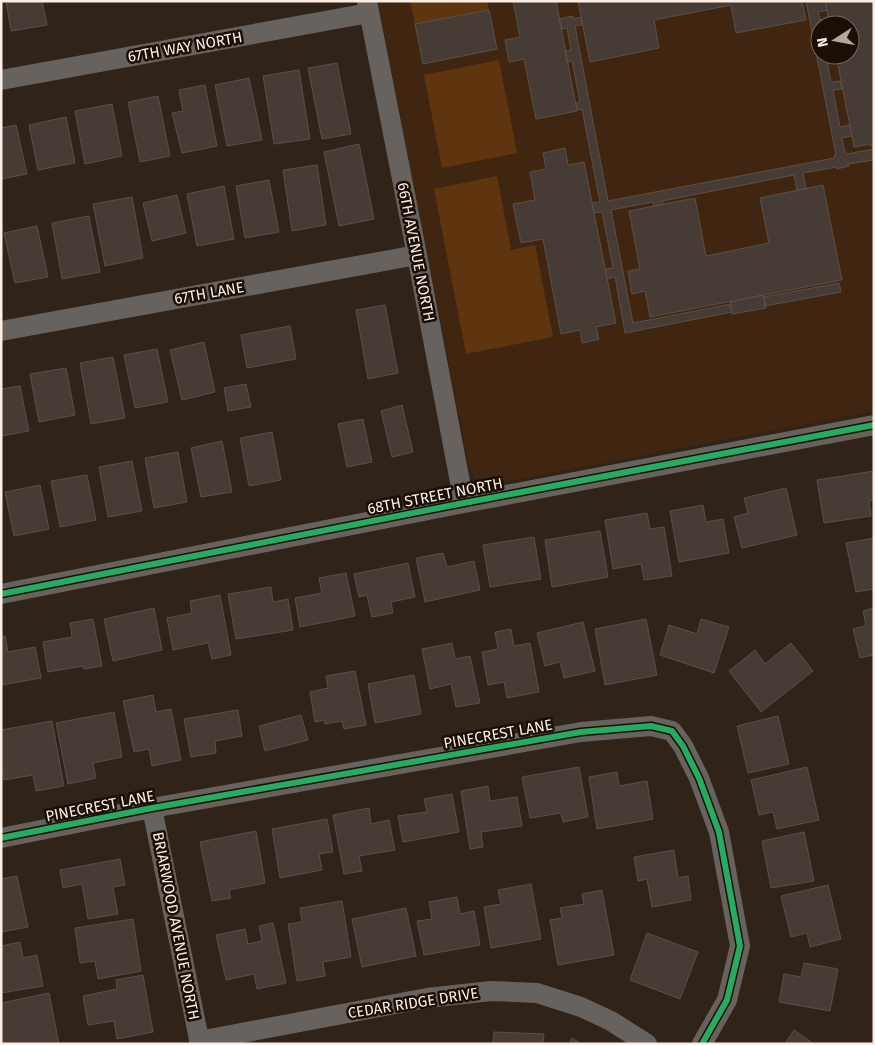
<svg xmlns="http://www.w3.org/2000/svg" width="875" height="1045" font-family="'Fira Sans',sans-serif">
<rect width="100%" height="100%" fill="#30231a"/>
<path fill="#402611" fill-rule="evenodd" d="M378,1h496v410l-381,73 -10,-1 -8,-5 -6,-11zM820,25h30v30h-30z"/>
<path fill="#5f3510" d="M410,1h77l10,48 -74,15z
M499,60l18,93 -75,15 -18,-93z
M497,176l14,74 24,-5 18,92 -87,17 -32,-165z"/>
<path fill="#473c35" stroke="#5b5047" d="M6,1h36l5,24 -36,6z
M513,1h43l21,110 -41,8 -12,-60 -15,3 -4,-22 15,-3z
M578,1h224l4,19 -70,13 -5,-28 -77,15 5,28 -69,14z
M806,1h19l2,9 -9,2 2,8 9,-2 1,7h-10v30h6l5,27 9,-1 2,8 -9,1 7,37 10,-2 2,11 -10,2 3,15h1l1,1 27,-5v11l-26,4 1,2 -12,3v-2l-34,6 3,16 -9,1 -3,-15 -132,26 1,3 -9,2 -1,-4 -42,8 22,113 98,-19 1,8 -107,21 -10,-56 -8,2 -2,-10 8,-1 -11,-56 -8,1 -2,-10 8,-1 -18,-93 -5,1 -1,-7 4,-1 -8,-41 -5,1 -2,-11 6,-1 -4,-22 -5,1 -3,-10 14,-3v3l8,-2 1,8 -7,1 33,175 226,-43v-2l2,-1z
M825,1h49v145h-3v-2l-17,3 -18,-92h14v-30h-20z
M489,10l8,39 -74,15 -8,-40z
M337,63l14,71 -29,5 -14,-71z
M299,70l11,69 -36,5 -11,-68z
M249,78l13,62 -35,6 -12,-61z
M205,85l12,61 -35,7 -10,-40 11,-2 -4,-21z
M158,96l12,60 -30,6 -12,-60z
M112,104l10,52 -37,8 -10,-53z
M66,117l9,46 -37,7 -9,-45z
M16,125l11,49 -26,5v-51z
M359,144l15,75 -35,7 -15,-74z
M565,148l3,17 16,-3 32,161 -20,4 3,12 -17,4 -2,-13 -19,4 -18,-95 -22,4 -8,-39 22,-4 -5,-28 16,-3 -3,-16z
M317,165l9,60 -34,6 -9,-61z
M269,180l10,52 -34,6 -9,-52z
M823,185l19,95 -192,37 -5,-26 -13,3 -4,-23 12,-2 -11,-58 66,-13 11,58 63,-13 -9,-45z
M224,186l10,53 -37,7 -10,-52z
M177,195l9,38 -34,8 -9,-38z
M132,197l11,61 -38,8 -12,-62z
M89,216l11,56 -38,7 -10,-56z
M37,226l11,51 -33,6 -11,-50z
M839,283l2,9 -76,14 -1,-9z
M763,295l3,13 -34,6 -2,-12z
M385,305l13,68 -30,6 -12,-69z
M290,326l6,33 -49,9 -6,-33z
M204,342l11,50 -33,8 -12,-50z
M157,349l11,53 -33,6 -11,-53z
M113,357l12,61 -34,6 -11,-61z
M66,368l9,47 -36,7 -9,-48z
M246,384l5,23 -23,4 -4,-23z
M20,386l9,45 -28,5v-47z
M402,405l11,47 -21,5 -11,-46z
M363,419l9,43 -25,5 -9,-43z
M272,432l9,48 -32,6 -9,-48z
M222,441l10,51 -31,5 -10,-49z
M178,452l9,50 -33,6 -9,-50z
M132,461l10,50 -34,6 -9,-50z
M874,471v29l-5,1 2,15 -47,7 -7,-43z
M87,475l9,45 -36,7 -9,-46z
M40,485l9,44 -35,7 -9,-44z
M786,488l11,47 -55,13 -8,-31 14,-4 -4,-15z
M703,505l3,17 17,-3 6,34 -50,9 -9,-51z
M647,513l3,16 14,-2 8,49 -28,4 -3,-16 -28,5 -8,-49z
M600,531l8,46 -56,10 -7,-47z
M534,537l7,42 -51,8 -7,-42z
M874,538v51l-18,3 -10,-49z
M443,553l4,14 27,-6 6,29 -55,12 -9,-44z
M408,563l7,34 -24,5 2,11 -21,4 -5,-22 -8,2 -5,-23z
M346,573l9,43 -55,11 -5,-29 27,-5 -3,-15z
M271,587l2,15 15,-3 5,31 -57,9 -8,-45z
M220,595l11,60 -19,4 -4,-16 -35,7 -6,-32 25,-5 -2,-12z
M154,608l8,42 -49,11 -9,-42z
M874,608v47l-14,3 -7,-29 13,-3 -3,-15z
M93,619l9,47 -18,3 -1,-3 -35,6 -5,-30 29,-5 -2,-14z
M646,619l11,56 -52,10 -10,-56z
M701,619l28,8 -15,46 -54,-18 9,-30 28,9z
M583,622l12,49 -31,7 -4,-16 -15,4 -8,-33z
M511,629l3,17 16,-3 9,49 -32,6 -3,-16 -16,3 -6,-33 16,-3 -3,-17z
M5,636l3,16 27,-5 6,31 -40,7v-48z
M452,643l3,16 15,-3 10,47 -24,4 -5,-23 -21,5 -8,-40z
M791,643l22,28 -52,41 -32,-41 26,-21 10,14z
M355,671l11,54 -22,4 -2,-8 -17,3v-4l-10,2 -5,-30 18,-4 -2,-12z
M414,675l7,39 -46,9 -7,-39z
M153,695l3,17 15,-3 10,51 -29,6 -3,-17 -15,3 -11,-51z
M238,710l4,26 -27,5 1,12 -25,4 -7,-38z
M114,712l8,45 -29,6 3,15 -28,6 -12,-61z
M301,715l7,25 -43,11 -6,-25z
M778,716l11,48 -41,9 -11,-47z
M52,721l12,65 -28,5 -3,-16 -29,5 -3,-16v-34z
M579,767l9,50 -25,5 -2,-9 -31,5 -8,-41z
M807,767l12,53 -42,9 -4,-17 -14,3 -8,-35z
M617,772l2,14 28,-5 6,38 -56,10 -8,-52z
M488,786l2,15 27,-4 5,29 -41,6 2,15 -13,2 -9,-58z
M452,794l7,38 -56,10 -5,-26 29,-4 -3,-13z
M369,808l2,16 18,-4 6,30 -36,6 3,15 -18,3 -11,-59z
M327,819l6,33 -14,2 3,16 -42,8 -8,-49z
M256,831l9,52 -36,7 2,8 -19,3 -12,-59z
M804,832l10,49 -43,7 -9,-47z
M674,850l4,28 10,-2 3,24 -39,7 -5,-28 -9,2 -4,-24z
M120,859l5,26 -12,2 5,27 -30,5 -6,-35 -19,4 -3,-18z
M17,876l11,51 -27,5v-53z
M531,884l10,55 -50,9 -7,-41 17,-3 -3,-14z
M828,885l13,54 -31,8 -3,-14 -16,4 -10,-41z
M602,890l12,65 -56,10 -8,-45 12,-2 -2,-10 24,-4 -2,-10z
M457,897l3,17 14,-3 6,34 -56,10 -7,-34 15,-2 -3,-17z
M342,901l9,56 -28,5 2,14 -28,5 -9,-57 14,-2 -2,-14z
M406,908l10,48 -54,11 -10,-48z
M133,919l8,52 -43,8 -3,-18 -15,2 -5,-35z
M273,923l13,60 -29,6 -3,-15 -28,6 -10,-45 29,-6 3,15 14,-3 -3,-15z
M647,933l51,19 -18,47 -50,-19z
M20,942l3,16 14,-3 6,31 -42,7v-47z
M804,963l34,6 -8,42 -51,-9 5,-28 17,3z
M143,975l10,57 -36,7 -3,-18 -26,4 -5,-29 34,-7 -1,-9z
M49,993l10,51h-58v-41z
M794,1030l20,14h-29z
M494,1032l50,2 -1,10h-50z
M572,1038l9,6h-12z"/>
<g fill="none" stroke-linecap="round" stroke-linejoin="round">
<path stroke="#67625e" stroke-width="20" d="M367,1l50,254 47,248
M1,80l368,-67
M1,331l416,-76
M1,594l463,-91 410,-78
M152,808l48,236
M1,838l151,-30 429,-76 70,-6 21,5 11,15 16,32 20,54 21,114 -13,54 -25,44
M199,1041l228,-43 64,-7 46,2 44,14 30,14 36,23"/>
<g stroke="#190f07" stroke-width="9">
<path id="cycleway" d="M1,594l463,-91 410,-78
M1,838l151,-30 429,-76 70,-6 21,5 11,15 16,32 20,54 21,114 -13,54 -25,44"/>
</g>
<use href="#cycleway" stroke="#26ab63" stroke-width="6"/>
</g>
<g text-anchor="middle" stroke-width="5" stroke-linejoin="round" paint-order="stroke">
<g font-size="15" fill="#fdede3" stroke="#190f07">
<text transform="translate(185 47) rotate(-10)" y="5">67TH WAY NORTH</text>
<text transform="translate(416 252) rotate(79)" y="5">66TH AVENUE NORTH</text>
<text transform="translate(209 293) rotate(-10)" y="5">67TH LANE</text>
<text transform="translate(435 496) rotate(-11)" y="5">68TH STREET NORTH</text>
<text transform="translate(498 734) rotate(-10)" y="5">PINECREST LANE</text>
<text transform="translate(100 806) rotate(-11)" y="5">PINECREST LANE</text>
<text transform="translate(176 926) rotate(79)" y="5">BRIARWOOD AVENUE NORTH</text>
<text transform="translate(413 1003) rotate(-9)" y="5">CEDAR RIDGE DRIVE</text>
</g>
</g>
<rect width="875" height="1045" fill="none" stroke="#fdede3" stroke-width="5"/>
<g transform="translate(835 40) rotate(259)"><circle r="24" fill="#190f07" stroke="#74685f"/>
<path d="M0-4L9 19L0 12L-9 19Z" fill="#b5a69d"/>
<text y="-8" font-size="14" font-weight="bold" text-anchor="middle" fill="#fdede3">N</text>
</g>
</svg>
